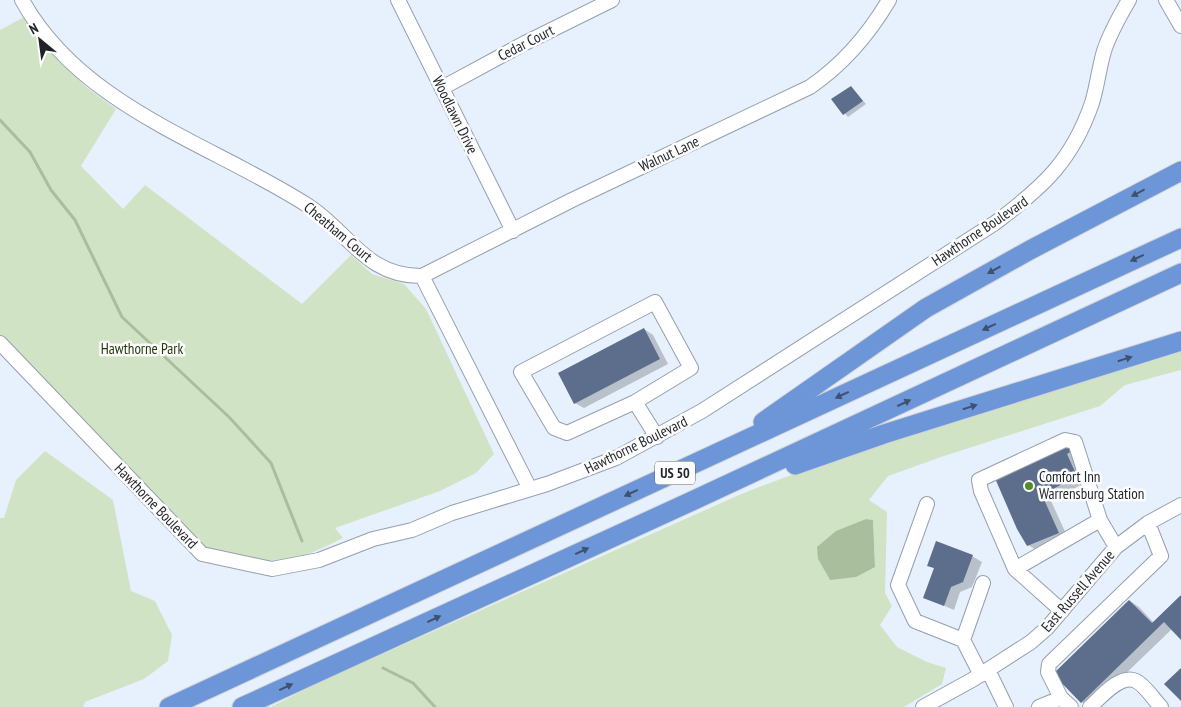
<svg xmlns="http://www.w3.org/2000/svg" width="1181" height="707" font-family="'PT Sans Narrow',sans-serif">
<rect width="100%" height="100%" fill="#e7f0fd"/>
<path fill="#d0e4c5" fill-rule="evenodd" d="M24,17l62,70 30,22 -35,57 42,43 22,-24 157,119 49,-49 21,19 32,10 22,25 68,145 -18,19 -36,18 -105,37 8,10c-35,18 -72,33 -112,22 -13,-3 -26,-12 -39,-18l-192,-203v-309z
M1181,351v19l-56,15 -25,21 -156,50 -56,20 -19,24 18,12 -2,81 7,13 -12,19 17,22 30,15 19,6 -4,16 -38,23h-633l97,-50 19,-5 352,-157c144,-57 294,-98 442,-144zM866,519l7,1 2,47 -45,13 -12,-21 37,-35z
M45,451l68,49 18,91 24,10 17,34 -4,26 -24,18 -59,23 -2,5h-83v-189h4l12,-38z"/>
<path fill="#a9be9d" d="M866,519l7,1 2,47 -19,10 -26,3 -12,-21 -1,-12 19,-16z"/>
<path fill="#0003" d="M851,87l15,17 -18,13 -15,-17z
M644,329l9,6 15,29 -84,44 -9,-5z
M1071,445l15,37 -35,19 17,37 -30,13 -10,-6 -33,-68z
M972,556l10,6 -10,25 -12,5 -6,18 -30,-13 11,-28 -7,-4z
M1181,597v42l-9,-10 -81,78 -9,-5 48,-101 9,6 15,16z"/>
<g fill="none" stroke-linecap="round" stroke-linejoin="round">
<path stroke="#a9be9d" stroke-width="3" d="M0,120l30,32 21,38 24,30 47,97 107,100 42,46 31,78
M383,668l30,15 22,24"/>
</g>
<path fill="#5c6e8b" d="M851,86l12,15 -20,14 -12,-16z
M644,328l16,31 -86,45 -16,-31z
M1071,443l4,6 -8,5 10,22 -35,19 17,38 -32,13 -10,-17 -23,-53z
M936,541l37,14 -10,27 -12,5 -7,19 -21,-8 11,-30 -7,-2z
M1181,595v45l-17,-18 -83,81 -28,-29 76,-74 23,23z
M1181,668v33l-17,-17z"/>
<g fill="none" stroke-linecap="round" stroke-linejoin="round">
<g stroke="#959fae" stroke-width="16">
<path id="minor" d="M22,0c59,107 188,143 285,205 42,27 59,72 115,71l108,213
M398,0l115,231
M1166,0l15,26
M442,88l83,-45 87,-43
M422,276l150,-76 238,-113c32,-22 59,-53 79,-87
M0,343l202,211 70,15 47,-9 54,-21 39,-9 40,-17 95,-29 69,-26 86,-47 293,-188c48,-36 77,-62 97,-120 5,-16 7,-35 12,-52 6,-18 15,-34 25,-51
M635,402l-68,31 -13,-5 -33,-56 134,-70 36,66 -56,34 22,35
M927,504l-29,81 17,36 48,19 18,35
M1015,569l85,-49
M1062,611l-47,-42 -34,-78 -2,-11 86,-40 10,2 25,78 16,27
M963,640l20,-57
M988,670l18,37
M1061,698l-13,-26 1,-8 112,-108 -13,-33
M923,707l49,-27 59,-38 16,-14 69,-81 32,-24 33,-18
M1039,707l22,-9 10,9
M1090,707c10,-9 31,-34 46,-26 9,4 18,19 25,26"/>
</g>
<g stroke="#d2d3d4" stroke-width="21">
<path id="highway" d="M763,422l163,-114 104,-58 151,-79
M795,465l89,-31 297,-93
M169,707l1012,-469
M242,707l450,-206 489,-228"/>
</g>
<use href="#minor" stroke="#fff" stroke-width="14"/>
<use href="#highway" stroke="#6d96d9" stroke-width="19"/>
</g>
<defs><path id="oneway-solid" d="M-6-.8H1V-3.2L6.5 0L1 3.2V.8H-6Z" transform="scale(1.25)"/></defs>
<g fill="#3e516f">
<use href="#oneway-solid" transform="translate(1138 193) rotate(152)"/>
<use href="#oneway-solid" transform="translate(1137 258) rotate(155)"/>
<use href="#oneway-solid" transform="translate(994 270) rotate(151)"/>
<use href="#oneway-solid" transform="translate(989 327) rotate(155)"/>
<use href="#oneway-solid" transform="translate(1125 359) rotate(-17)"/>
<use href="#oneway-solid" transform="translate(842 395) rotate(155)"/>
<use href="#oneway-solid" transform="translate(904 403) rotate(-25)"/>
<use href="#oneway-solid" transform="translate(970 407) rotate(-17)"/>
<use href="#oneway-solid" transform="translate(631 493) rotate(155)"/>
<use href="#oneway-solid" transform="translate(582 551) rotate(-25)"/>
<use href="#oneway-solid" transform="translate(434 619) rotate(-25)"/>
<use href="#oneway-solid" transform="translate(286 687) rotate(-25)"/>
</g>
<circle fill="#548c27" stroke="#fcfcfc" stroke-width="2" cx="1029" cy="486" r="5"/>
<g text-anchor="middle" stroke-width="5" stroke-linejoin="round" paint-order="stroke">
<rect fill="#fcfcfc" stroke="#616468" stroke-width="1" x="655" y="461.5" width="40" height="23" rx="4"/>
<g font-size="14" font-weight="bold" fill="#1f2329">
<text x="675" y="478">US 50</text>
</g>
<g font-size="15" fill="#1f2329" stroke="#fcfcfc">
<text transform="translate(526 43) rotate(-27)" y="5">Cedar Court</text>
<text transform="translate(455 115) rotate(64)" y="5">Woodlawn Drive</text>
<text transform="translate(669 154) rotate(-25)" y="5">Walnut Lane</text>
<text transform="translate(980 231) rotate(-34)" y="5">Hawthorne Boulevard</text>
<text transform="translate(338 232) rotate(40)" y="5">Cheatham Court</text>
<text transform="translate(636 445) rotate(-26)" y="5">Hawthorne Boulevard</text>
<text transform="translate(156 506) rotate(46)" y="5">Hawthorne Boulevard</text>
<text transform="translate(1078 591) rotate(-49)" y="5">East Russell Avenue</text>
</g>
<g font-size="15" fill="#1f3908" stroke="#fcfcfc">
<text x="142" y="354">Hawthorne Park</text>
</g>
<g font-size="15" fill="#1f2329" stroke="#fcfcfc" text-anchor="start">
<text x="1039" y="482">Comfort Inn<tspan x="1039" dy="17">Warrensburg Station</tspan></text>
</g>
</g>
<g transform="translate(40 40) rotate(331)" stroke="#fcfcfc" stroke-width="4" paint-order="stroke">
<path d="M0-4L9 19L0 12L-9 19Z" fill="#1f2329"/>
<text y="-8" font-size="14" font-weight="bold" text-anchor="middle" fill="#1f2329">N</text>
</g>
</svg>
